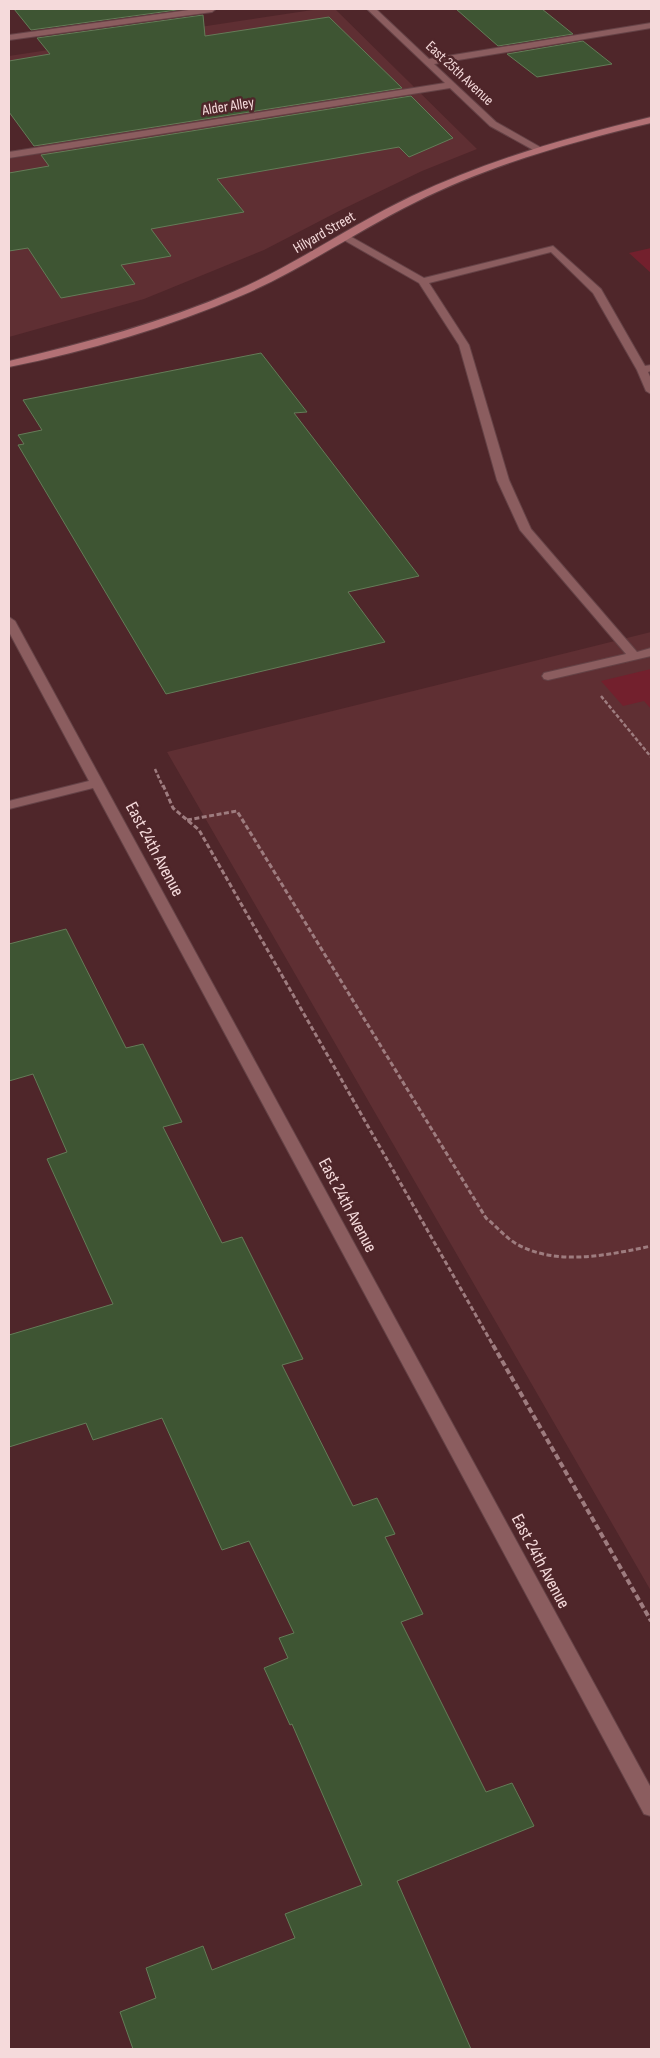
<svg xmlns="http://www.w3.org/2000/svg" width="660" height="2058" font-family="'Sofia Sans Condensed',sans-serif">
<rect width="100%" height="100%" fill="#4f262a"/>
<path fill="#5f2f33" d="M319,9h16l142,140 -55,22 -79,38 -79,41 -120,49 -135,38v-178l34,-6 -34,-47v-50z
M651,632v959l-484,-839z"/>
<path fill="#73202d" d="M651,248v25l-22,-20z
M651,669v40l-7,-8 -21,5 -22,-25z"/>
<path fill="#3e5533" stroke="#647c58" d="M14,9h170l-153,21z
M456,9h86l31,25 -75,12z
M203,15l2,21 124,-19 73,71 -368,58 -25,-34v-51l41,-7 -13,-16z
M583,41l29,23 -75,13 -30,-23z
M411,96l42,42 -44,19 -10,-10 -182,32 27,33 -93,17 20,27 -50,9 14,19 -74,14 -33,-50 -19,3v-78l40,-7 -8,-11z
M261,353l46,59 -13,1 125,163 -71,16 37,50 -219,52 -148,-249 6,-1 -6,-9 24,-5 -19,-30z
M66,929l60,119 17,-4 39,78 -19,5 59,116 20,-6 61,122 -21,6 71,141 24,-8 18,36 -10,3 38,77 -22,8 85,170 26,-9 22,43 -137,55 74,168h-338l-13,-37 36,-14 -10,-30 57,-22 9,24 83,-32 -10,-24 77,-29 -70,-161 -2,1 -26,-57 24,-10 -9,-20 15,-5 -45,-92 -27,9 -60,-132 -69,22 -7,-17 -77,24v-112l104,-31 -66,-145 20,-7 -34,-78 -24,7v-137z"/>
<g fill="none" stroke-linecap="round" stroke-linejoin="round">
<g stroke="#654246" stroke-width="2">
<path id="minor" d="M196,9h20l-4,3 -203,28v-5z
M367,9h9l53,50 222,-36v5l-217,36 62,58 44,25v4l-3,1 -47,-26 -40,-38 -441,70v-6l436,-69z
M342,235h6l76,43 129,-32 48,43 44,77 6,-1v6l-3,1 3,7v15l-5,-3 -9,-21 -44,-77 -42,-41 -122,31 40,62 40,135 22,49 106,123 14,-4v8l-103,24 -4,-1 -2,-3 2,-3 82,-19 -106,-124 -23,-50 -38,-135 -40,-62 -77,-44z
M9,617l6,4 636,1167v28l-7,-2 -551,-1026 -84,21v-8l80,-20 -80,-149z"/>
</g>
<g stroke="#654246" stroke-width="2">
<path id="major" d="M651,117v6c-80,19 -161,42 -235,79 -59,29 -113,67 -173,93 -74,32 -155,56 -234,72v-6c77,-18 154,-39 226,-70 62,-27 116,-66 177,-95 76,-36 157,-59 239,-79z"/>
</g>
<path stroke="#9e7c7f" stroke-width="2.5" stroke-dasharray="4 2" stroke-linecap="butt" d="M601,696l50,61
M155,769l8,18"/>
<path stroke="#9e7c7f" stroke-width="3" stroke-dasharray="5 2.5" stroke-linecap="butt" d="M163,785l10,23 26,22 295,517
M187,820l50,-9 249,407c10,8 18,18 29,25 40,24 94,12 136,3"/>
<path stroke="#9e7c7f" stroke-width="4" stroke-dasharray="6 3" stroke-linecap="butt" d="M493,1345l158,276"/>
<use href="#minor" fill="#8b5d5f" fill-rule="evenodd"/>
<use href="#major" fill="#b37175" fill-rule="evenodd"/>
</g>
<g text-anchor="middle" stroke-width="5" stroke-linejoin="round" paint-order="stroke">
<g font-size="15" fill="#f5dadb" stroke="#4f262a">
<text transform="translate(460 73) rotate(43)" y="5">East 25th Avenue</text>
<text transform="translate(228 106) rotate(-9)" y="5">Alder Alley</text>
<text transform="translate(324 232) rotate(-30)" y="5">Hilyard Street</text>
</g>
<g font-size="18" fill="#f5dadb" stroke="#4f262a">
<text transform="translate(155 849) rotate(62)" y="6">East 24th Avenue</text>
<text transform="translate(348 1205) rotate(62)" y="6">East 24th Avenue</text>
<text transform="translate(541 1561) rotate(62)" y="6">East 24th Avenue</text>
</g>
</g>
<rect width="660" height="2058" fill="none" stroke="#f5dadb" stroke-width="20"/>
</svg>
